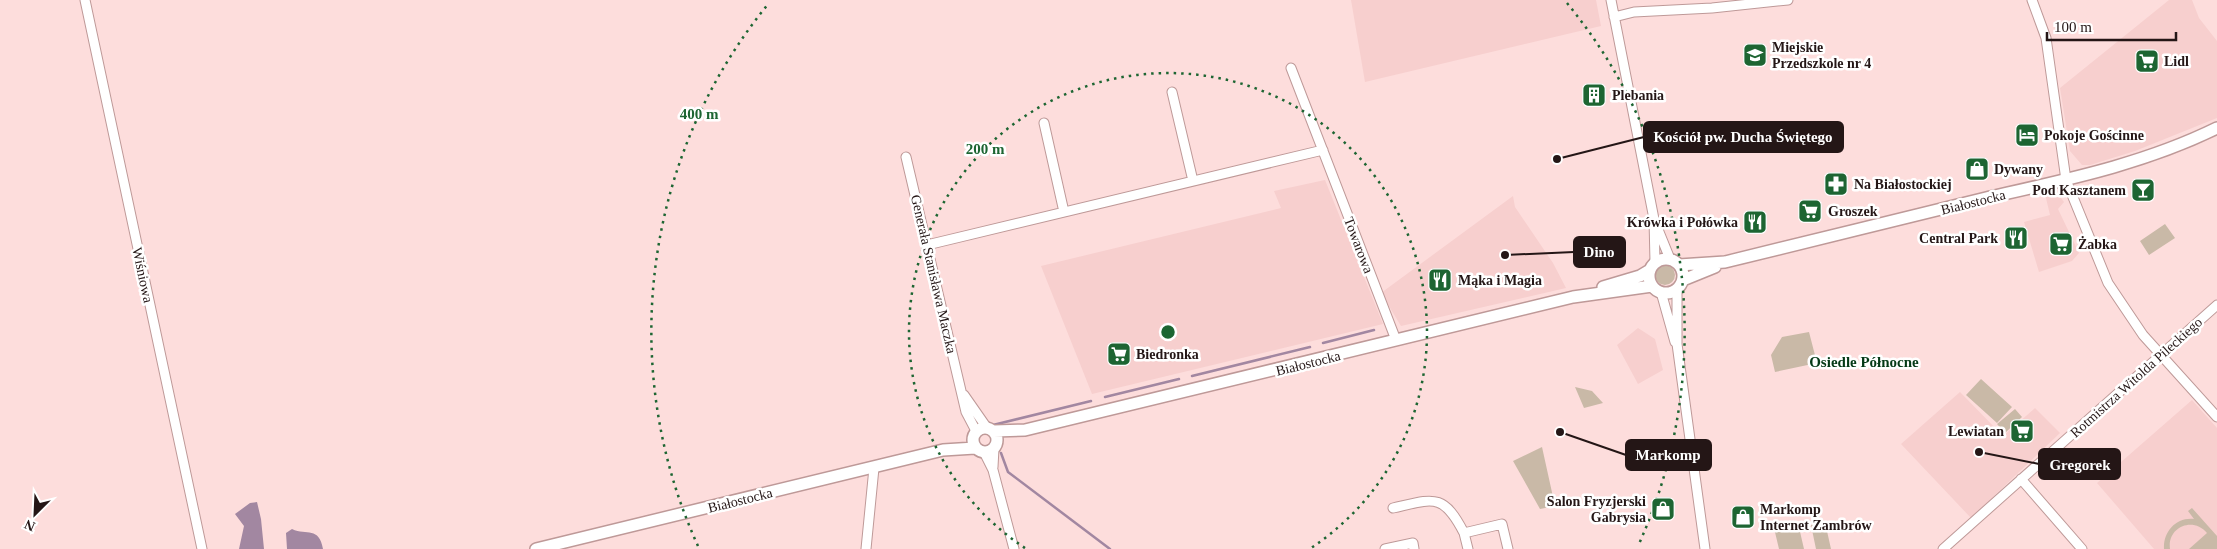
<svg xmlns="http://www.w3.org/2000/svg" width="2217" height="549" font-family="'Times New Roman',serif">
<rect width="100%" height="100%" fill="#fddddc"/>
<path fill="#f7cfce" d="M1351,0h245l5,26 -236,56z
M2169,0h23l7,18 18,23v77l-82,33 -45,14h-8l-12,-14 -10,-63z
M1325,180l58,144 -291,70 -51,-128 240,-58 -7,-17z
M2045,194h7l9,4 3,4 -6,7 21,44 -7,8 -33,11 -15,-50 26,-7z
M1513,196l2,11 38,56 13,25 -165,38 -20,-33z
M1638,328l17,11 8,31 -25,14 -21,-39z
M1960,392l43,44 32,-28 25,25 -89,85 -70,-74z
M2192,400l25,28v121h-63l-57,-66z"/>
<path fill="#c9b9a7" d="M2165,224l10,14 -26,17 -9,-14z
M1655 275a10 10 0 1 1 20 0a10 10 0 1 1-20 0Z
M1809,332l8,31 -42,9 -4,-17 11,-18z
M1981,379l31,28 -15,16 -31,-28z
M1575,387l17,4 11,12 -19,5z
M2015,409l7,8 -17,16 -8,-9z
M1542,447l13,59 -15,3 -27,-48z
M2192,508l25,28v13h-28l18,-16c-14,-17 -40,-6 -37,16h-6c-1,-17 12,-32 30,-30l-6,-8z
M1825,522l6,27h-15l-5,-24z
M1798,523l6,26h-25l-5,-21z"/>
<path fill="#a287a1" d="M257,502l4,17 3,30h-25l5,-23 -9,-12 15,-11z
M292,529c15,7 27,-3 31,20h-36l-1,-16z"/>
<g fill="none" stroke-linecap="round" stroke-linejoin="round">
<path stroke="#a287a1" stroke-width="2.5" d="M1323,343l51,-13
M1192,376l118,-29
M1105,397l74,-18
M993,425l98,-24
M1001,453l7,19 102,77"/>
<g stroke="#be9998" stroke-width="11">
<path id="minor" d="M85,0l117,549
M1611,0l43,219 1,43
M2032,0l14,38 20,142 42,103 35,52 74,82
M1614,17l20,-5 78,-4 76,-8
M1291,68l105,272
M1172,92l21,89
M1044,123l20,89
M906,157l60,255 10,19
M1657,227l13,32
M927,245l396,-95
M1677,289v55l28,205
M1661,292l14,50
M964,395l23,33
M984,452l9,18 21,79
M993,467l1,-19
M2021,479l61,70
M1393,508c40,-9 50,-16 71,25
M866,549l8,-81
M1385,549l28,-6 1,6
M1468,549l-4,-16 38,-9 6,25
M1943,549l274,-244"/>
</g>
<g stroke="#be9998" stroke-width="14">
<path id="major" d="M1649 276a17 17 0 1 1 34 0a17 17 0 1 1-34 0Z
M1679,265l46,-3c87,-21 174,-43 261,-64 79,-18 158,-34 231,-70
M1683,280l32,-13
M1603,287l37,-11 10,-6
M973 440a12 12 0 1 1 24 0a12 12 0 1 1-24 0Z
M994,431l31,-1 548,-133 79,-11
M536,549l407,-99 32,-2"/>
</g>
<use href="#minor" stroke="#fff" stroke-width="9"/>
<use href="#major" stroke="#fff" stroke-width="11"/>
</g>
<g fill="none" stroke="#1d6532" stroke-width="2.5" stroke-dasharray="2.5 5">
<path d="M1025 548A259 259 0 1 1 1311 548"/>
<path d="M698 546A517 517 0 0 1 769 3M1567 3A517 517 0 0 1 1638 546"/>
</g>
<defs>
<g id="school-square" transform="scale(1.25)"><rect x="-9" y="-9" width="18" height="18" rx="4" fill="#1d6532" stroke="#fff"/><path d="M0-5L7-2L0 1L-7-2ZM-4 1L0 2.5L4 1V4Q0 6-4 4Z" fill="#fff"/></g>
<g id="supermarket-square" transform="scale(1.25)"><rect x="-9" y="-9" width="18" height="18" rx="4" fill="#1d6532" stroke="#fff"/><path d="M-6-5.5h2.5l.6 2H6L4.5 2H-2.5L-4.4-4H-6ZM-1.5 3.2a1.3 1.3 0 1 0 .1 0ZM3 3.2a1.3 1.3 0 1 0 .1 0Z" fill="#fff"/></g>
<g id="building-square" transform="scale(1.25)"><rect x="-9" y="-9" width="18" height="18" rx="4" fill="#1d6532" stroke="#fff"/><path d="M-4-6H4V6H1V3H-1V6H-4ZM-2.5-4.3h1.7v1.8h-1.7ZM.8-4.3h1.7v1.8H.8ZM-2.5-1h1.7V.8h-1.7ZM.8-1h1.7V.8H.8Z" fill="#fff"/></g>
<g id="hotel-square" transform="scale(1.25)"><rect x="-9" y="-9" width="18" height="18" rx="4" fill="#1d6532" stroke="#fff"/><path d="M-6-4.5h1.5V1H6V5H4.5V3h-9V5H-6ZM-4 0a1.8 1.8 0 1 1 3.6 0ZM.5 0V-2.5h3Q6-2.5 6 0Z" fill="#fff"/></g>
<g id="shop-square" transform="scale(1.25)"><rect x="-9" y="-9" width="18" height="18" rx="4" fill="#1d6532" stroke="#fff"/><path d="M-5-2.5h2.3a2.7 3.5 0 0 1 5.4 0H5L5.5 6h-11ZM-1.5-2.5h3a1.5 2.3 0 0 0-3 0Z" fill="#fff"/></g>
<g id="pharmacy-square" transform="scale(1.25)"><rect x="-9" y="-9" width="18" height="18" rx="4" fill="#1d6532" stroke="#fff"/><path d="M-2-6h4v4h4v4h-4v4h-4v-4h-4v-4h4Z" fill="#fff"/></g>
<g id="bar-square" transform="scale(1.25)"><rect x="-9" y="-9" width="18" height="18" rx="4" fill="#1d6532" stroke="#fff"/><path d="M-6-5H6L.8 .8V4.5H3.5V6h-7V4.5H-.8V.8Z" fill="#fff"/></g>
<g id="restaurant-square" transform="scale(1.25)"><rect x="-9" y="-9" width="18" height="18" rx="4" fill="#1d6532" stroke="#fff"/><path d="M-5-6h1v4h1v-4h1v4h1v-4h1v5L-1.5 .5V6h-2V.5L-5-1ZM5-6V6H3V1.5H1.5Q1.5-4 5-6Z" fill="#fff"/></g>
</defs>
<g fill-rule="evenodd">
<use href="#school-square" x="1755" y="55"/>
<use href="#supermarket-square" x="2147" y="61"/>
<use href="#building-square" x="1594" y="95"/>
<use href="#hotel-square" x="2027" y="135"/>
<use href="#shop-square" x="1977" y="169"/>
<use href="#pharmacy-square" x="1836" y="184"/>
<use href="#bar-square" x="2143" y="190"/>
<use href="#supermarket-square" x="1810" y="211"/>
<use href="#restaurant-square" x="1755" y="222"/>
<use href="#restaurant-square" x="2016" y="238"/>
<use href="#supermarket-square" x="2061" y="244"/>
<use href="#restaurant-square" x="1440" y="280"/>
<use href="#supermarket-square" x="1119" y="354"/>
<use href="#supermarket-square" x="2022" y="431"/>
<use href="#shop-square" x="1663" y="509"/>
<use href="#shop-square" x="1743" y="517"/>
</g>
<g text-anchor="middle" stroke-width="5" stroke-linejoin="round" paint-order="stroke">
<g font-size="14" font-weight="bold" fill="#241616" stroke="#fff" text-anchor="start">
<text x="1772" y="52">Miejskie<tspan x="1772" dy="16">Przedszkole nr 4</tspan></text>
<text x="2164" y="66">Lidl</text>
<text x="1612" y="100">Plebania</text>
<text x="2044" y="140">Pokoje Gościnne</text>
<text x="1994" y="174">Dywany</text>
<text x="1854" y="189">Na Białostockiej</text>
<text x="2126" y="195" text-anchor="end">Pod Kasztanem</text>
<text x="1828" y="216">Groszek</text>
<text x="1738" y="227" text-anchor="end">Krówka i Połówka</text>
<text x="1998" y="243" text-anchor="end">Central Park</text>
<text x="2078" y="249">Żabka</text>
<text x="1458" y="285">Mąka i Magia</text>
<text x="1136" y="359">Biedronka</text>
<text x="2004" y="436" text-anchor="end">Lewiatan</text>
<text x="1646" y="506" text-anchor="end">Salon Fryzjerski<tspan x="1646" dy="16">Gabrysia</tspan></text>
<text x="1760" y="514">Markomp<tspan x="1760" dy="16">Internet Zambrów</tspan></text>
</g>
<g font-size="14" fill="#241616" stroke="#fff">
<text transform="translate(1973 202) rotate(-14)" y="5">Białostocka</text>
<text transform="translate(1359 245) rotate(69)" y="5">Towarowa</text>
<text transform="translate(934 274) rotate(77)" y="5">Generała Stanisława Maczka</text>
<text transform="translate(143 275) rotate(78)" y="5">Wiśniowa</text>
<text transform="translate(1308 363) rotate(-14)" y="5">Białostocka</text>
<text transform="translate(2136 377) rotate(-42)" y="5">Rotmistrza Witolda Pileckiego</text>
<text transform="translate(740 500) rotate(-14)" y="5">Białostocka</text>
</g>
<g font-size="15" font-weight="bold" fill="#043916" stroke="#fff">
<text x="1864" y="367">Osiedle Północne</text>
</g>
</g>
<circle cx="1168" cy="332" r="8" fill="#1d6532" stroke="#fff" stroke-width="2.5"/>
<g font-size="15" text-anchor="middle" font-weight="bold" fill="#1d6532" stroke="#fff" stroke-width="5" stroke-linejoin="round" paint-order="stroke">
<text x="699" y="119">400 m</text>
<text x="985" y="154">200 m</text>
</g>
<path fill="none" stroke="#241616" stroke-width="2" d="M1557 159L1644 137M1505 255L1574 252M1560 432L1626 455M1979 452L2039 464"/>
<g fill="#241616" stroke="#fff" stroke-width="2">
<circle cx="1557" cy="159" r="5"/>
<circle cx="1505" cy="255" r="5"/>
<circle cx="1560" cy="432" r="5"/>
<circle cx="1979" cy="452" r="5"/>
</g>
<g fill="#241616" stroke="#241616" stroke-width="2">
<rect x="1644" y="122" width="199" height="30" rx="5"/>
<rect x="1574" y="237" width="51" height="30" rx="5"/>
<rect x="1626" y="440" width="85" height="30" rx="5"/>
<rect x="2039" y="449" width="81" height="30" rx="5"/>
</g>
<g font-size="15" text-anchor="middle" font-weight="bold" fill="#fff">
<text x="1743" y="142">Kościół pw. Ducha Świętego</text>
<text x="1599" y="257">Dino</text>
<text x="1668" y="460">Markomp</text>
<text x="2080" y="470">Gregorek</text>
</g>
<g transform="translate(35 514) rotate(204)" stroke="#ffffff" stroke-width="4" paint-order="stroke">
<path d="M0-4L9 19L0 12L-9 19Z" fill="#241616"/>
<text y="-8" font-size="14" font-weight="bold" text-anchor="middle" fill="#241616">N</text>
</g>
<path d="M2047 32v8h129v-8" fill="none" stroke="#241616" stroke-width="2.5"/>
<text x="2054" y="32" font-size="15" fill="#241616" stroke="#ffffff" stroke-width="4" paint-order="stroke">100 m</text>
</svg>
